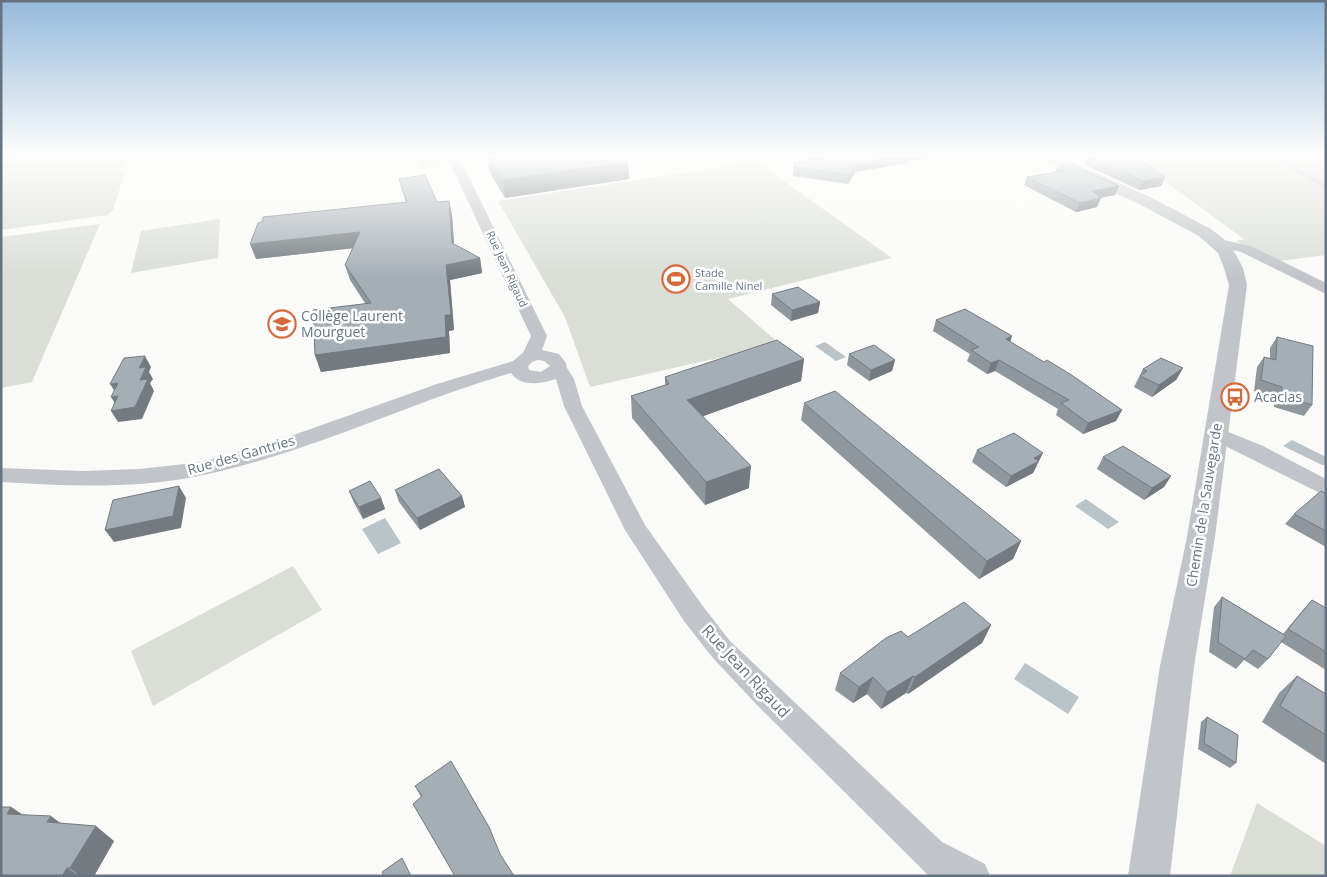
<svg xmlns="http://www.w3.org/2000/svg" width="1327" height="877" font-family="'Open Sans',sans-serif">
<rect width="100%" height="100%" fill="#fafaf8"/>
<path fill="#daded7" d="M47,155h90l-18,14 5,6 -11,35 -5,5 -107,15v-64z
M415,155h20l4,11 -20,2z
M1107,155h219v100l-47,6 -43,-20 8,-2 -102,-74 -29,-4z
M757,162l135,96 -164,41 52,45 -190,43 -25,-70 -67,-116z
M220,219l-2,39 -87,15 10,-42z
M100,224l-68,158 -31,6v-151z
M293,566l29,44 -169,96 -22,-55z
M1257,803l69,43v30h-96z"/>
<path fill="#bac3c8" d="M825,342l21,15 -10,4 -21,-15z
M1292,440l34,17v8h-4l-39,-19z
M1086,499l33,23 -11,7 -33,-23z
M385,518l16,25 -23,11 -16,-25z
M1025,663l54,34 -11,17 -54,-35z"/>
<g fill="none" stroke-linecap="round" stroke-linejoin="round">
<path fill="#bac3c8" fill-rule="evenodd" d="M1274,155h5l13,11 34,19v3l-36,-20z"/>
<g stroke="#b5b9bc" stroke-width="2">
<path id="trunk" d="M1,155h23l-2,3 -21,6z"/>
</g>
<path fill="#c1c5c9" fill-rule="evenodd" d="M449,155h12v6l86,175 -5,14 17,4 7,9 1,5 7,11 8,27 63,119 57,80 28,36 212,201 43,22 5,12h-61l-173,-172 -44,-47 -28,-36 -59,-91 -61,-124 -8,-27c-14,5 -36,8 -45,-6 -106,31 -208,83 -317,104 -63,12 -129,9 -193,5v-14l82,3 56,-2 55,-6 26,-6 68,-20 149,-53 76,-23 10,-8 8,-17 -82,-175zM538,360l6,1 6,5 -9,6 -12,-2 -1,-4 4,-4z
M1219,239l32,7 75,37v11l-85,-42 -27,-6 -2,-3z
M1216,427l47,19 63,33v17l-117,-58 -3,-5 3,-5z"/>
<path fill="#c1c5c9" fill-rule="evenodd" d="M1038,155h19l93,42 61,32 14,11 10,13 8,15 4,17 -32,252 -21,129 -24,210h-42l32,-210 27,-129 42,-252 -5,-17 -6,-15 -19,-17 -60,-32 -99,-46z"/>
<use href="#trunk" fill="#fff" fill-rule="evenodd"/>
</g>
<path fill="#8f969c" d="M487,155h135l6,7 1,17 -124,19 -16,-27z
M799,155h128v4l-20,2v2l-52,9 -7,12 -55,-8 1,-13 16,-3z
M1088,156l77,21 -4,9 -22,4 -54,-25z
M1057,168l62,18 -4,9 -15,3 -3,9 -21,5 -52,-27 3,-8 28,-5z
M399,179l38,23 12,-1 3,14 2,29 26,14 2,15 -32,7 4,50 -5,1 1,22 -129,19 -6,-17 50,-52 -15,-23 -5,-15 8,-17 -97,11 150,-56z
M772,294l48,8 -2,11 -27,8 -20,-16z
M936,320l76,16 -2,6 112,68 -6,11 -33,13 -27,-19 2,-6 -63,-38 -8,3 -20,-13 3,-7 -37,-23z
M1277,337l35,68 -8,11 -30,-9v-10l-20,-6 3,-24 7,-10 6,1v-10z
M849,354l46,6 -3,11 -23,10 -22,-16z
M804,359l-3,22 -98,35 46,72 -44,17 -73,-87 -1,-22 34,-11v-8z
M1183,368l-7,12 -24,17 -18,-10 9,-18z
M804,403l217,138 -8,18 -34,20 -178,-159z
M977,450l61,15h-1l-4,8 -27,14 -34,-25z
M1103,457l68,19 -7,11 -20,13 -47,-31z
M395,490l67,6 3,11 -45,23 -21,-28z
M349,491l32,7 4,11 -22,10 -9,-16z
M1326,494v53l-41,-23 9,-10z
M1222,597l61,37 19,-23 10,-11 14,8v62l-45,-28 -13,17 -10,10 -14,-9 -8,9 -27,-17 5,-45z
M991,625l-9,18 -74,51 -2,-1 -25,16 -14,-15 -14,9 -18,-13 5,-17z
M1297,676l29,18v70l-64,-42 17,-29z
M1207,717l29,46 -6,5 -32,-19 3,-27z
M415,786l85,68 14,22h-59l-42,-72 8,-7z
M11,807l11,7 39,9 53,18 -20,35h-93z"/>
<path fill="#747a7f" d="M906,155h21v4l-20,2v2l-52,9 -7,12 2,-9 7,-11z
M628,162l1,17 -124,19 -2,-18z
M1165,177l-4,9 -22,4 4,-9z
M1119,186l-4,9 -27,5 4,-9z
M1101,198l-4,9 -21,5 4,-9z
M449,201l3,14 3,42 -3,-14z
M360,232l4,15 -108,12 -6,-15z
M480,258l2,15 -32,7 4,50 -5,1 1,22 -129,19 -6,-17 130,-40 1,-50z
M820,302l-2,11 -27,8 1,-11z
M1012,336l-4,11 -2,-8z
M145,356l6,11 -2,5 4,7 -3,4 4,8 -12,28 -24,3 -7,-11 29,-31 -1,-12z
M804,359l-3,22 -114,41v-22z
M895,360l-3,11 -23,10 2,-11z
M999,360l-4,11 -8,3 4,-11z
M1183,368l-7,12 -24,17 7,-12z
M118,383v13l-8,-12z
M118,396v12l-7,-11z
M1122,410l-6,11 -33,13 5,-11z
M1043,453l-10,20 -27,14 5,-11 23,-18z
M751,466l-2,22 -44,17 1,-23z
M1171,476l-7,11 -20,13 8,-12z
M179,486l7,12 -5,30 -67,14 -9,-12z
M462,496l3,11 -45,23 -3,-12z
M381,498l4,11 -22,10 -4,-12z
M1021,541l-8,18 -34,20 8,-18z
M991,625l-9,18 -74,51 7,-17z
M913,676l-7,17 -25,16 6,-17z
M873,677l-6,17 -14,9 6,-16z
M11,807l21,15 -25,-8z
M51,816l20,15 -24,-9z
M96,826l18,15 -20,35h-14l-10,-8z
M67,868l11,8h-16z"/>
<path fill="#a6aeb5" stroke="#747a7f" d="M487,155h135l6,7 -125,18z
M819,155h88l-50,9 -7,11 -56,-8v-4l31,-5z
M1088,156h48l29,21 -22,4z
M1072,165l47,21 -27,5 9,7 -21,5 -53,-26 37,-6 -7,-3z
M425,175l12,27 12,-1 3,42 28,15 -34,7 5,50h-6l1,22 -131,18 -2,-45 58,-7 -26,-38 15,-33 -110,12 8,-21 4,-1 1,-5 144,-15 -8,-23z
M798,287l22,15 -28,8 -20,-16z
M965,309l47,27 -6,3 38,23 3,-2 23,14 52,36 -34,13 -27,-20 8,-3 -70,-40 -8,3 -20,-13 8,-3 -43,-27z
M1277,337l36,9 -1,59 -31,-9 1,-9 -21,-7 3,-23 12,3z
M777,340l27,19 -117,41 64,66 -45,16 -75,-86 38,-12 -4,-7z
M874,345l21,15 -24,10 -22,-16z
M145,356l-6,12 7,-1 -6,13 8,-1 -13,28 -24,4 7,-15 -7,1 7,-14 -8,1 14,-26z
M1161,358l22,10 -24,17 -19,-9 7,-5 -4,-2z
M835,391l186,150 -34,20 -183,-158z
M1014,433l29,20 -9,5 5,3 -28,15 -34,-26z
M1123,446l48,30 -19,12 -49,-31z
M439,469l23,27 -45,22 -22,-28z
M370,481l11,17 -22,9 -10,-16z
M179,486l-6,30 -68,14 8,-30z
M1321,491l5,3v37l-32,-17z
M1222,597l64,39 -18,23 -15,-9 -8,9 -27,-17z
M1312,600l14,8v44l-38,-23z
M964,602l27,23 -76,52 -2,-1 -26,16 -14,-15 -14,10 -19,-14 46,-35 15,-7 7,6z
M1297,676l29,18v41l-46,-29z
M1207,717l31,18 -2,28 -32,-20z
M451,761l38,66 11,27 14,22h-59l-42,-72 9,-8 -7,-10z
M1,807h10l-4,7 44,2 -4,6 49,4 -26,42h-3l-5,8h-61z
M402,858l9,18h-27l-2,-4z"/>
<linearGradient id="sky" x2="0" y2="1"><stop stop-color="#95badb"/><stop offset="0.56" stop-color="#fdfdfc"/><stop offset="1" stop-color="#fdfdfc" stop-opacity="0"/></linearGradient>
<rect width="1327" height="278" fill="url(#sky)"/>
<defs>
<g id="stadium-ring" transform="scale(1.4375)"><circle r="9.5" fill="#fff" stroke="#d7693b" stroke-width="1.5"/><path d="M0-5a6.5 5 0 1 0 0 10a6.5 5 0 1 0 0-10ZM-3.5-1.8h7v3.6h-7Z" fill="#d7693b"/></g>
<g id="school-ring" transform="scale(1.4375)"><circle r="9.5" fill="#fff" stroke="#d7693b" stroke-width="1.5"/><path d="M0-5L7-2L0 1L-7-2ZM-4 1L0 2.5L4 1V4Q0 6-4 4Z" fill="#d7693b"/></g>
<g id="bus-ring" transform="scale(1.4375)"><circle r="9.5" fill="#fff" stroke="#d7693b" stroke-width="1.5"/><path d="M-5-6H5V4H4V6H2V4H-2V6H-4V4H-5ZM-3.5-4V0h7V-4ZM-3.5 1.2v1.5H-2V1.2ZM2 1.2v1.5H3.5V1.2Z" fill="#d7693b"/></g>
</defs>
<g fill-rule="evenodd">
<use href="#stadium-ring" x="676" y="279"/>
<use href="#school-ring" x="282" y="324"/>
<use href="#bus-ring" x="1235" y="397"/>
</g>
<g text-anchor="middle" stroke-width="5" stroke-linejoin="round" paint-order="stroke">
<g font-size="11" fill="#667481" stroke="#fff">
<text transform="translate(507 269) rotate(65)" y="4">Rue Jean Rigaud</text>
</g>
<g font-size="11" fill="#667481" stroke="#fff" text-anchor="start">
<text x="695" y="277">Stade<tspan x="695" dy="13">Camille Ninel</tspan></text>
</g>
<g font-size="14" fill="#667481" stroke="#fff" text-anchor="start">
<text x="301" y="321">Collège Laurent<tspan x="301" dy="16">Mourguet</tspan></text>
<text x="1254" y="402">Acacias</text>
</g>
<g font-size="14" fill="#667481" stroke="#fff">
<text transform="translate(241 455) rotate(-16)" y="5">Rue des Gantries</text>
<text transform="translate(1204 505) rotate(-81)" y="5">Chemin de la Sauvegarde</text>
</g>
<g font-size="16" fill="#667481" stroke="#fff">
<text transform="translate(746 671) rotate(47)" y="6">Rue Jean Rigaud</text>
</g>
</g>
<rect width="1327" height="877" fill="none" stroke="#667481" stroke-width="5"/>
</svg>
